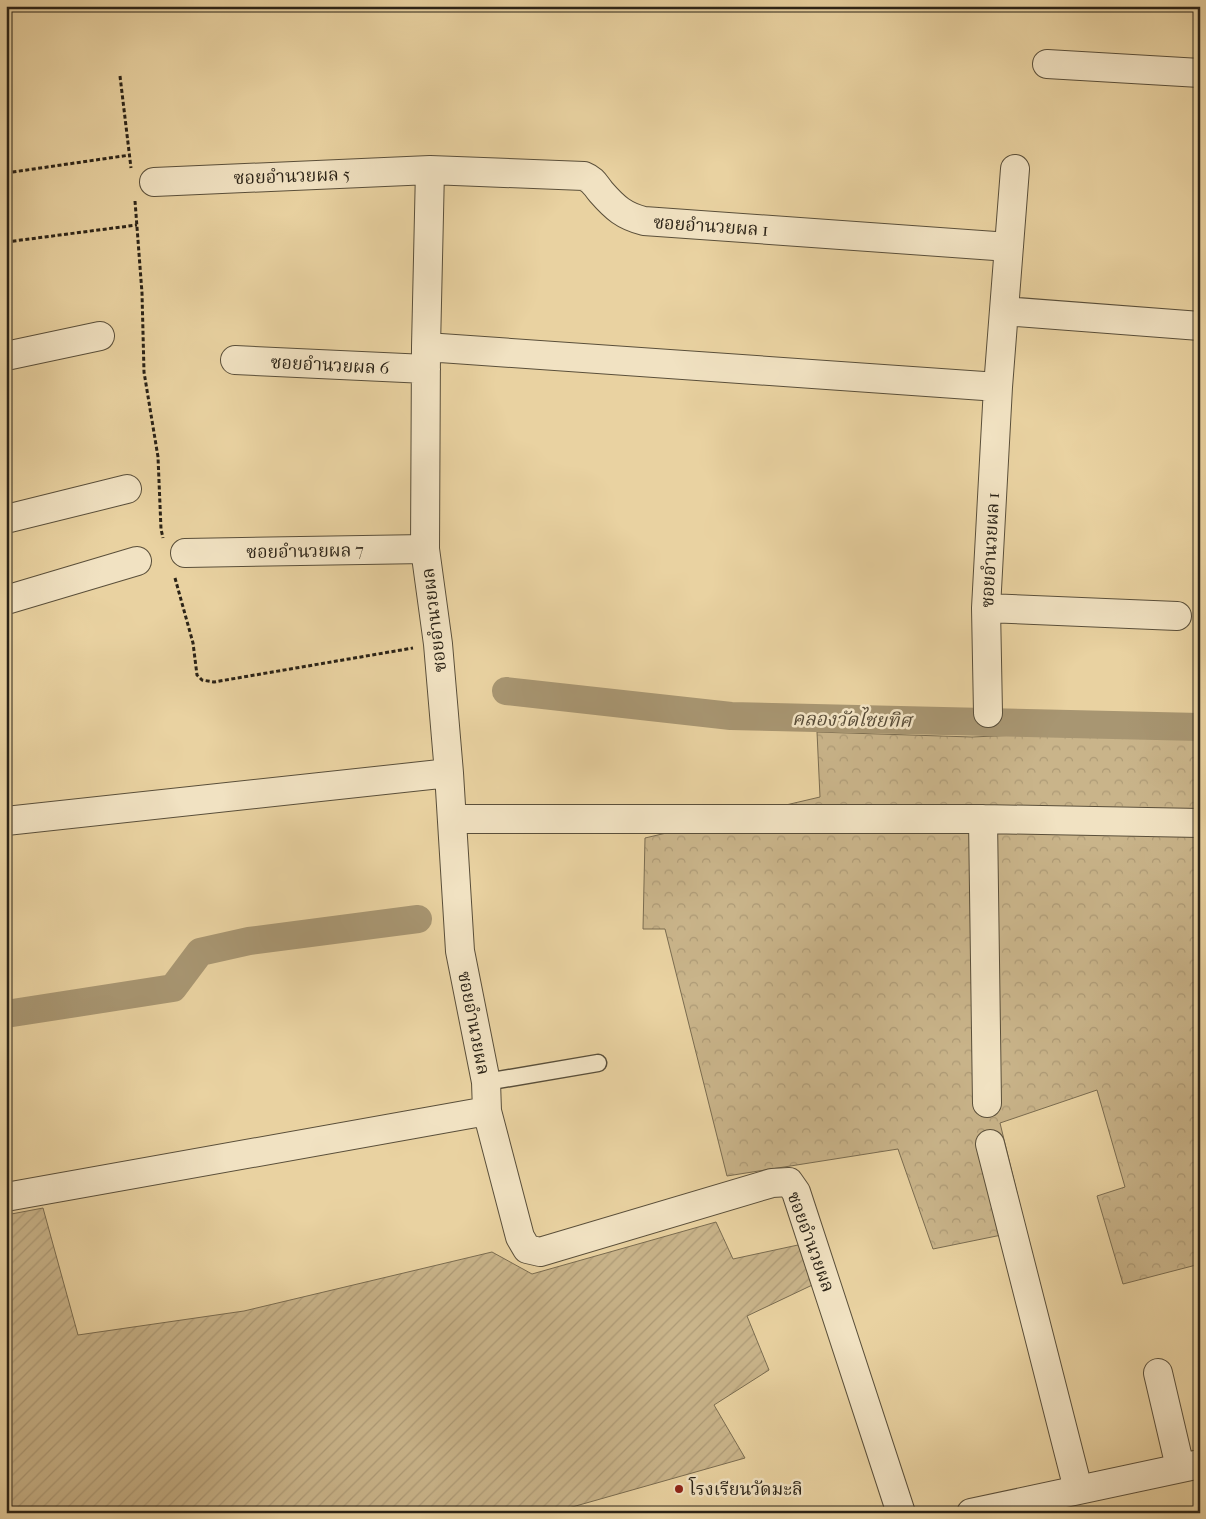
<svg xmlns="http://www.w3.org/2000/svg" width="1206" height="1519" font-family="'IM FELL French Canon','Noto Serif Thai',serif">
<defs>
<pattern id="forest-crowns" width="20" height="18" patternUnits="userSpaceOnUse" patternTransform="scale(1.25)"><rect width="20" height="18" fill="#c9b48a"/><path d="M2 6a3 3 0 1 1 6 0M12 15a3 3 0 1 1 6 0" fill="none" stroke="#ad9a76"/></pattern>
<pattern id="garden-furrows" width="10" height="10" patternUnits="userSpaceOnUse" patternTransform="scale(1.25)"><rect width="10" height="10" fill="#c9b48a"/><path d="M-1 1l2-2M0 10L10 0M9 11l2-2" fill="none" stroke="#ad9a76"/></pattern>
</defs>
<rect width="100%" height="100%" fill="#e9d2a1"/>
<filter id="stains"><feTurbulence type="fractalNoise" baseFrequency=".004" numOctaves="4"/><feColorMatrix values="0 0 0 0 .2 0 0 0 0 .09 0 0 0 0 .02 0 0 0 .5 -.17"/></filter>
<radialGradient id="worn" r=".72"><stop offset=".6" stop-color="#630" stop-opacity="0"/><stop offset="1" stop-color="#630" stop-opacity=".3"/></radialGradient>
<path fill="url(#forest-crowns)" stroke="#7a6c50" d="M1200,727v537l-77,20 -26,-88 28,-9 -28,-97 -97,33 26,107 -93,19 -35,-100 -171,27 -62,-247h-22l2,-91 175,-41 -3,-65 155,5z"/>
<path fill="url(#garden-furrows)" stroke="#7a6c50" d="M43,1208l35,127 166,-24 248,-59 40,22 184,-52 17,37 65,-14 27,34 -78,37 22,54 -55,35 31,53 -194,55h-545v-298z"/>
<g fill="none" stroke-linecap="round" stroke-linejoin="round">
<path stroke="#a89672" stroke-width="28" d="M506,691l225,25 469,11
M6,1014l167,-26 27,-36 49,-11 169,-22"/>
<g stroke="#5a4f3a" stroke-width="19">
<path id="service" d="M486,1082l112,-19"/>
</g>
<g stroke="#5a4f3a" stroke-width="30">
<path id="minor" d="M1047,64l153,9
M430,170l-4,177 -1,202 13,95 11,129 11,178 26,131 1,29 33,126 7,12 13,3 232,-69 17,-1 7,10 105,321
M154,182l276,-12 154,6c10,4 11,9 17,16 14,16 23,24 43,29l365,26
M1004,311l196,15
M426,347l572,40
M6,356l94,-20
M235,360l191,9
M6,519l121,-30
M185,553l240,-4
M6,600l131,-39
M986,608l191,8
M988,713l-2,-105 12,-221 17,-218
M452,819h531l217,4
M983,819l4,284
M6,821l443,-48
M990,1144l88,345
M6,1197l481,-86
M1158,1373l22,94
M971,1513l229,-49"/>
</g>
<path stroke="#2b2317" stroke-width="3" stroke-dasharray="4 2.5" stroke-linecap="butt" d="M120,76l11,92
M6,173l124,-18
M135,201l7,92 2,79 14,85 3,72 2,9
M6,242l131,-17
M175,578l18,65 4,32 5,5 12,2 199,-34"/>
<use href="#service" stroke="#f1e2c2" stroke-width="16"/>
<use href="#minor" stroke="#f1e2c2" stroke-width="28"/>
</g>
<circle fill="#8f2418" stroke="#f1e2c2" stroke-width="2" cx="679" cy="1489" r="5"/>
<g text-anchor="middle" stroke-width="5" stroke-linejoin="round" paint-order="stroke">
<g font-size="18" fill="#2b2317" stroke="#f1e2c2">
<text transform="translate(292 176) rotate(-2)" y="6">ซอยอำนวยผล 5</text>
<text transform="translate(711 226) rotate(4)" y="6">ซอยอำนวยผล 1</text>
<text transform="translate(330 365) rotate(3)" y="6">ซอยอำนวยผล 6</text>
<text transform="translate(990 550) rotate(-87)" y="6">ซอยอำนวยผล 1</text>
<text transform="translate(305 551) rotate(-1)" y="6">ซอยอำนวยผล 7</text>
<text transform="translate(434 620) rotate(-97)" y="6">ซอยอำนวยผล</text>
<text transform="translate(474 1023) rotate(79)" y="6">ซอยอำนวยผล</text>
<text transform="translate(811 1242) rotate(70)" y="6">ซอยอำนวยผล</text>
</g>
<g font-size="18" fill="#2b2317" stroke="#f1e2c2" text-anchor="start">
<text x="689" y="1495">โรงเรียนวัดมะลิ</text>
</g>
<g font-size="19" font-style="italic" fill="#574b37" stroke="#f1e2c2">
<text transform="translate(852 719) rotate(1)" y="7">คลองวัดไชยทิศ</text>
</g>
</g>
<rect width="1206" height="1519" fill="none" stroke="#e9d2a1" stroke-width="25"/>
<rect x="8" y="8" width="1191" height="1504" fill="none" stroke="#2b2317" stroke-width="2.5"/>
<rect x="12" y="12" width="1181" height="1494" fill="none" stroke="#2b2317"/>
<rect width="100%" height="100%" filter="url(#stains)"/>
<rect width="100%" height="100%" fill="url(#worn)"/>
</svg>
